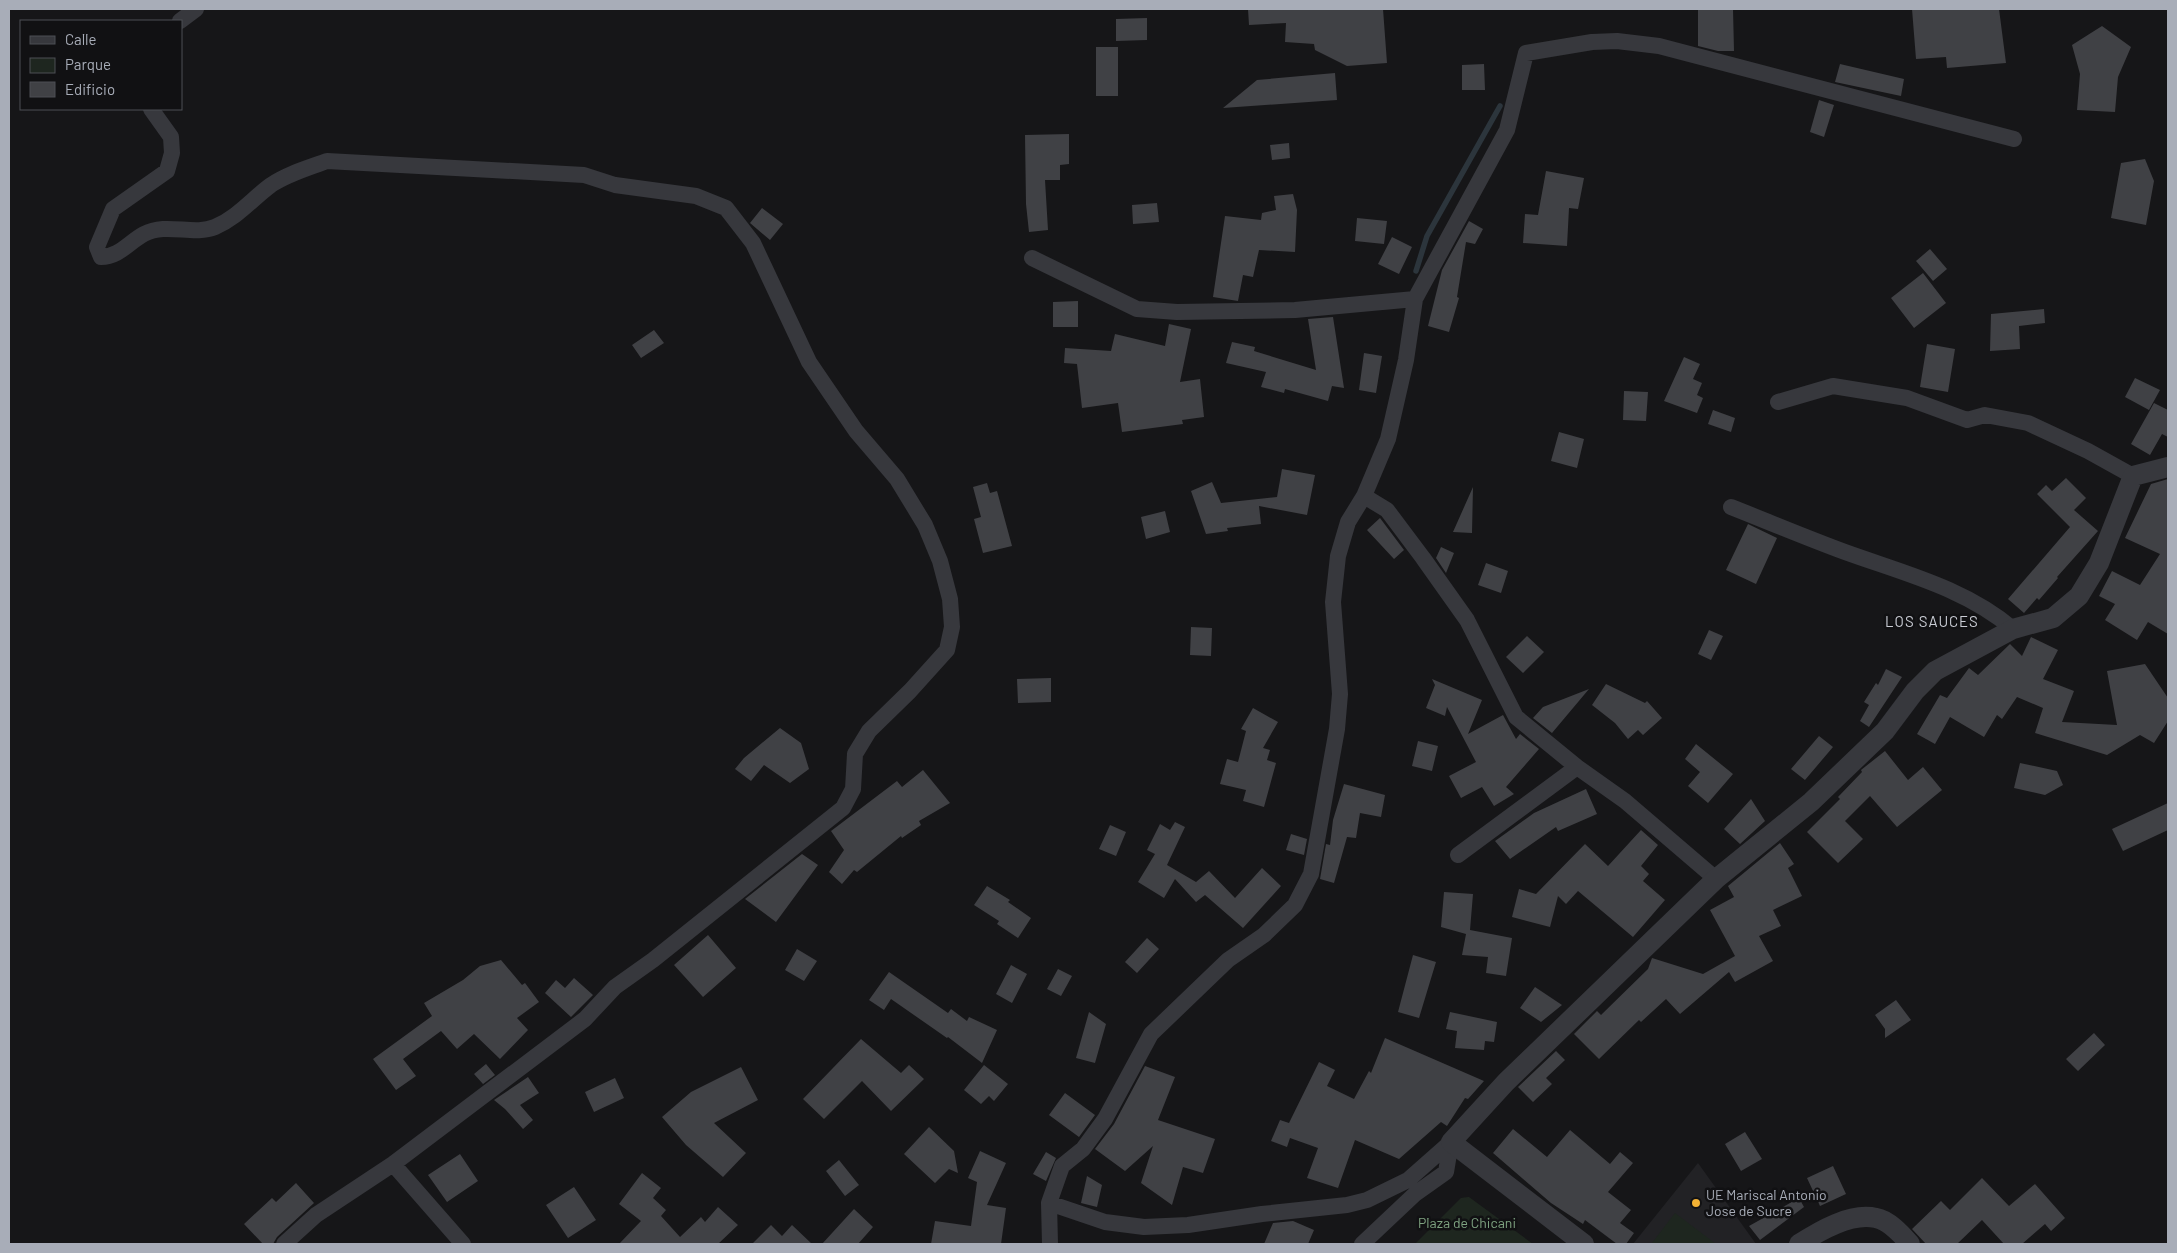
<svg xmlns="http://www.w3.org/2000/svg" width="2177" height="1253" font-family="Barlow,sans-serif">
<rect width="100%" height="100%" fill="#161618"/>
<path fill="#222225" d="M1698,1163l58,81h-123z"/>
<path fill="#1e261f" d="M1468,1197h1l64,47h-118l46,-46z
M1675,1213l41,31 -64,-1z"/>
<g fill="none" stroke-linecap="round" stroke-linejoin="round">
<path stroke="#2c353c" stroke-width="5.5" d="M1416,271l11,-35 73,-130"/>
</g>
<path fill="#404145" d="M1248,9h135l4,54 -40,3 -32,-16 -1,-6 -29,-2 1,-19 -37,2z
M1698,9h35l1,42h-16l-20,-5z
M1912,9h87l7,54 -59,5 -1,-11 -30,2z
M1147,18v22l-31,1v-22z
M2102,26l29,21 -13,30 -3,35 -38,-2 3,-36 -8,-29z
M1096,47h22v49h-22z
M1484,64l1,26h-23v-25z
M1840,64l64,15 -3,17 -66,-14z
M1335,73l2,27 -114,8 34,-28z
M1819,100l15,5 -10,32 -14,-5z
M1069,134v30l-9,1v15h-15l3,50 -19,2 -3,-28 -1,-69z
M1289,143l1,15 -18,2 -2,-15z
M2145,159l9,22 -8,44 -35,-7 10,-55z
M1546,171l38,7 -6,31 -9,-1 -2,38 -44,-3 2,-29 13,1z
M1293,194l4,16 -2,42 -36,-2 -6,27 -10,-2 -5,26 -25,-4 12,-81 36,4 1,-7 14,-3 -2,-14z
M1157,203l2,19 -26,2 -1,-19z
M762,208l21,16 -13,16 -20,-17z
M1357,218l30,3 -3,23 -29,-3z
M1469,221l14,8 -8,15 -9,-2 -9,55 2,1 -10,34 -21,-6 14,-56z
M1392,237l20,10 -13,27 -21,-10z
M1930,249l17,20 -14,12 -17,-20z
M1923,273l23,30 -32,25 -23,-30z
M1078,301v26h-25v-25z
M2044,309l1,14 -26,3 1,23 -30,2 1,-37z
M1333,317l11,71 -12,-2 -4,15 -43,-12 -1,4 -23,-6 5,-15 -40,-9 6,-21 23,5 -1,4 62,19 -8,-51z
M1169,324l22,5 -11,53 20,-3 4,38 -22,3 1,4 -61,8 -4,-29 -36,5 -5,-44 -13,-1 1,-15 46,3 4,-17 50,12z
M654,330l10,13 -23,15 -9,-13z
M1927,344l28,5 -7,43 -28,-5z
M1364,353l18,3 -6,37 -17,-3z
M1684,357l16,7 -7,15 9,4 -5,12 6,3 -6,15 -33,-12z
M2135,378l25,12 -11,20 -24,-13z
M1624,391l24,1 -2,29 -23,-1z
M2154,403l14,7v27l-6,-3 -12,21 -19,-11z
M1713,410l22,8 -4,14 -23,-8z
M1559,432l25,7 -7,29 -26,-7z
M1282,469l33,6 -8,40 -48,-9 2,18 -34,4 1,3 -22,3 -15,-43 21,-9 9,21 56,-6z
M2066,478l20,20 -12,12 24,21 -41,46 1,1 -19,22 -2,-2 -13,15 -16,-14 62,-72 -33,-33 9,-9 6,6z
M2168,479v155l-20,-12 -11,18 -32,-20 10,-16 -16,-8 13,-25 28,14 20,-31 -35,-16 26,-54z
M987,483l3,10 7,-2 15,55 -29,7 -9,-34 7,-2 -8,-30z
M1473,487l-1,46 -19,-1z
M1165,511l5,21 -24,7 -5,-22z
M1380,518l24,32 -10,9 -27,-29z
M1748,524l29,14 -21,46 -30,-14z
M1441,547l13,6 -8,20 -10,-15z
M1486,563l22,8 -7,22 -23,-8z
M1191,627l21,1 -1,28 -21,-1z
M1709,630l14,6 -12,24 -13,-6z
M1527,636l17,16 -21,21 -17,-16z
M2031,637l27,13 -15,29 31,12 -12,31 55,3 -10,-54 38,-7 23,34v23l-14,22 -14,-8 -33,20 -72,-22 8,-25 -26,-11 -15,22 -5,-4 -13,22 -34,-20 -15,27 -18,-10 23,-39 7,3 22,-30 9,7 32,-31 12,12z
M1886,669l16,8 -33,50 -9,-6 9,-16 -5,-3 12,-19 2,2z
M1051,678v24l-33,1 -1,-24z
M1432,679l50,21 -14,34 35,-19 13,24 4,-5 19,15 -33,38 8,7 -20,12 -12,-19 -21,11 -12,-22 27,-14 -29,-55 -2,9 -19,-8 9,-23z
M1606,684l39,19 2,-2 15,17 -19,17 -5,-5 -10,9 -13,-16 -23,-18z
M1589,689l-37,44 -19,-15 10,-11z
M1253,708l25,14 -15,26 7,2 -3,10 9,3 -12,44 -21,-6 3,-11 -26,-6 7,-25 11,3 8,-31 -5,-2z
M780,728l21,15 8,26 -19,14 -26,-18 -13,16 -16,-12 9,-11z
M1819,736l14,11 -28,33 -14,-11z
M1418,741l20,5 -6,25 -20,-5z
M1696,744l37,30 -25,29 -20,-17 12,-14 -15,-13z
M1885,751l23,29 15,-13 19,23 -45,37 -27,-31 -25,25 18,18 -25,24 -31,-31 33,-33 -2,-2 24,-25 -1,-2z
M2020,763l37,8 6,14 -18,10 -31,-7z
M923,770l27,33 -31,18 2,4 -19,13 -1,-2 -44,36 -3,-2 -12,14 -13,-12 15,-22 -13,-19 66,-50 5,6z
M1344,784l41,11 -4,22 -21,-4 -4,25 -9,-1 -13,46 -14,-4 6,-35 4,1 3,-25z
M1586,789l11,25 -39,17 -2,-4 -46,32 -15,-18 39,-28z
M1751,799l14,22 -25,23 -16,-15z
M2168,803v27l-45,21 -11,-22z
M1175,822l10,5 -18,38 29,17 13,-11 26,27 27,-30 19,18 -38,42 -38,-33 -9,7 -21,-23 -11,19 -26,-16 17,-28 -8,-4 13,-26 10,6z
M1110,825l16,7 -10,24 -17,-7z
M1641,830l17,15 -17,21 8,8 -6,7 22,19 -32,37 -55,-46 -12,13 -8,-8 -8,31 -38,-10 7,-28 17,5 49,-50 23,22z
M1291,834l16,5 -3,16 -18,-5z
M1780,843l14,21 -6,4 14,28 -29,14 8,16 -22,10 14,25 -38,21 -6,-10 -49,42 -14,-15 -25,23 -2,-2 -40,39 -25,-25 23,-23 4,4 47,-46 4,-11 51,16 32,-18 -25,-46 24,-13 -6,-11z
M802,854l16,11 -42,57 -31,-23z
M987,886l23,14 -2,2 23,16 -13,20 -21,-14 2,-3 -25,-16z
M1444,892l29,2 -3,36 42,8 -6,38 -20,-3 2,-16 -26,-2 4,-21 -25,-7z
M708,935l28,33 -33,29 -29,-32z
M1147,938l12,11 -22,24 -12,-11z
M797,949l20,12 -13,20 -19,-11z
M1413,955l23,7 -17,56 -21,-6z
M501,960l21,25 3,-2 14,19 -22,16 11,12 -28,29 -26,-25 -17,15 -16,-18 -38,28 13,17 -20,14 -23,-31 59,-43 -8,-13 39,-23 17,-14z
M1011,965l16,9 -15,29 -16,-9z
M1058,969l14,7 -11,20 -14,-7z
M889,972l59,41 3,-4 16,12 2,-4 28,13 -15,33 -34,-26 -1,1 -56,-39 -7,11 -15,-10z
M574,978l19,17 -22,22 -26,-24 11,-13 9,8z
M1535,987l27,18 -21,17 -21,-14z
M1896,1000l15,20 -26,18v-9l-10,-14z
M1089,1012l17,12 -11,39 -19,-5z
M1450,1012l47,10 -3,20 -9,-1 -1,9 -29,-2 2,-17 -11,-2z
M2094,1033l11,12 -27,26 -12,-12z
M1385,1038l99,43 -16,18 -3,-1 -18,28 -6,-4 -42,37 -44,-19 -17,48 -31,-10 11,-30 -28,-10 -3,9 -16,-6 9,-21 9,3 30,-61 16,8 -8,16 27,13 15,-28 2,2z
M861,1039l40,34 8,-8 15,14 -33,32 -29,-30 -38,38 -21,-20z
M1556,1051l9,9 -19,18 6,6 -19,18 -15,-15z
M486,1064l9,11 -12,9 -9,-10z
M984,1065l24,19 -14,17 -5,-5 -8,8 -17,-14z
M1145,1066l30,11 -17,43 57,19 -12,34 -20,-6 -11,38 -31,-22 12,-37 -28,25 -30,-22 19,-25z
M741,1067l17,33 -44,23 32,30 -23,24 -37,-32 -24,-28 29,-25z
M528,1077l11,16 -19,12 13,15 -10,9 -18,-20 -11,-9z
M615,1078l9,20 -30,14 -9,-20z
M1065,1093l30,22 -16,22 -30,-22z
M929,1127l25,24 4,22 -9,-4 -14,14 -31,-29z
M1513,1129l34,28 23,-27 40,34 10,-12 13,11 -25,29 23,18 -11,13 14,10 -8,11h-9l-32,-24 -2,4 -32,-21 -58,-50z
M1745,1132l17,27 -21,12 -16,-27z
M980,1151l26,12 -19,42 19,3 -5,36h-70l4,-23 36,5 6,-44 -9,-4z
M1046,1152l10,6 -10,23 -13,-7z
M460,1154l18,27 -31,21 -19,-27z
M839,1160l20,25 -14,11 -19,-25z
M1833,1166l13,28 -26,12 -13,-28z
M642,1173l19,15 -8,10 13,12 -5,6 19,21 21,-20 4,5 13,-15 20,18 -20,19h-99l22,-23 -22,-17z
M1087,1176l15,9 -5,22 -16,-4z
M1982,1178l27,28 26,-22 30,34 -14,13 -6,-7 -23,20h-18l-22,-24 -25,24h-31l-14,-15 29,-28 9,9z
M296,1183l18,20 -37,34 -4,7h-10l-19,-20 28,-26 4,4z
M574,1187l22,33 -28,18 -22,-33z
M1799,1198l5,9 -44,33 -11,-14z
M854,1209l19,18 -15,17h-36z
M1293,1221l21,9 -6,14h-44l9,-21z
M771,1225l11,11 10,-11 20,19h-60z"/>
<g fill="none" stroke-linecap="round" stroke-linejoin="round">
<path stroke="#37383d" stroke-width="16" d="M180,21l16,-12
M151,109l20,28 1,16 -5,18 -54,38 -16,38 4,10c18,0 28,-15 43,-23 23,-12 49,2 71,-7 23,-10 37,-28 56,-42 16,-11 37,-17 56,-24l257,14 31,10 81,11 30,12 27,35 56,119 47,69 41,48 28,46 15,36 10,38 2,28 -5,23 -37,41 -41,40 -14,23 -2,35 -10,19 -190,152 -38,27 -30,32 -192,145 -77,51 -32,29
M1032,258l105,51 40,3 118,-2 120,-11
M1778,402l55,-16 74,12 60,22 18,-5 43,8 60,28 45,25
M1364,496l23,14 36,48 44,62 49,97 61,50 48,34 91,78
M1731,507c38,15 76,31 114,45 58,21 120,36 168,77
M1458,855l119,-88
M393,1164l70,80
M1049,1203l56,19 39,5 44,-2 74,-11 85,-9 20,-5 41,-20 43,-38
M1050,1244l-1,-41 13,-37 21,-17 22,-30 46,-85 77,-74 36,-25 31,-30 16,-31 26,-145 3,-35 -7,-92 5,-46 10,-34 16,-26 24,-57 18,-79 9,-61 92,-169 19,-77 66,-11 25,-1 42,5 355,93
M1362,1244l53,-50 31,-22 5,-30"/>
<path stroke="#37383d" stroke-width="20" d="M1584,1244l-133,-102 55,-60 210,-203 95,-77 74,-71 30,-40 20,-20 78,-42 40,-11 26,-22 20,-33 34,-87 35,-9
M1799,1244c20,-13 52,-32 77,-26 13,2 26,17 34,26"/>
</g>
<circle fill="#f2b134" stroke="#111113" stroke-width="2" cx="1696" cy="1203" r="5"/>
<g text-anchor="middle" stroke-width="5" stroke-linejoin="round" paint-order="stroke">
<g font-size="14" fill="#a8adb8" stroke="#111113" text-anchor="start">
<text x="1706" y="1200">UE Mariscal Antonio<tspan x="1706" dy="16">Jose de Sucre</tspan></text>
</g>
<g font-size="14" fill="#7fa381" stroke="#111113">
<text x="1467" y="1228">Plaza de Chicani</text>
</g>
<g font-size="15" letter-spacing="1" fill="#c9ccd4" stroke="#111113">
<text x="1932" y="627">LOS SAUCES</text>
</g>
</g>
<rect width="2177" height="1253" fill="none" stroke="#a8adb8" stroke-width="20"/>
<rect x="20" y="20" width="162" height="90" fill="#111113" stroke="#4d4f55"/>
<rect x="30" y="36" width="25" height="8" fill="#37383d" stroke="#4d4f55"/>
<text x="65" y="45" font-size="15" fill="#a8adb8">Calle</text>
<rect x="30" y="58" width="25" height="15" fill="#1e261f" stroke="#4d4f55"/>
<text x="65" y="70" font-size="15" fill="#a8adb8">Parque</text>
<rect x="30" y="82" width="25" height="15" fill="#404145" stroke="#4d4f55"/>
<text x="65" y="95" font-size="15" fill="#a8adb8">Edificio</text>
</svg>
